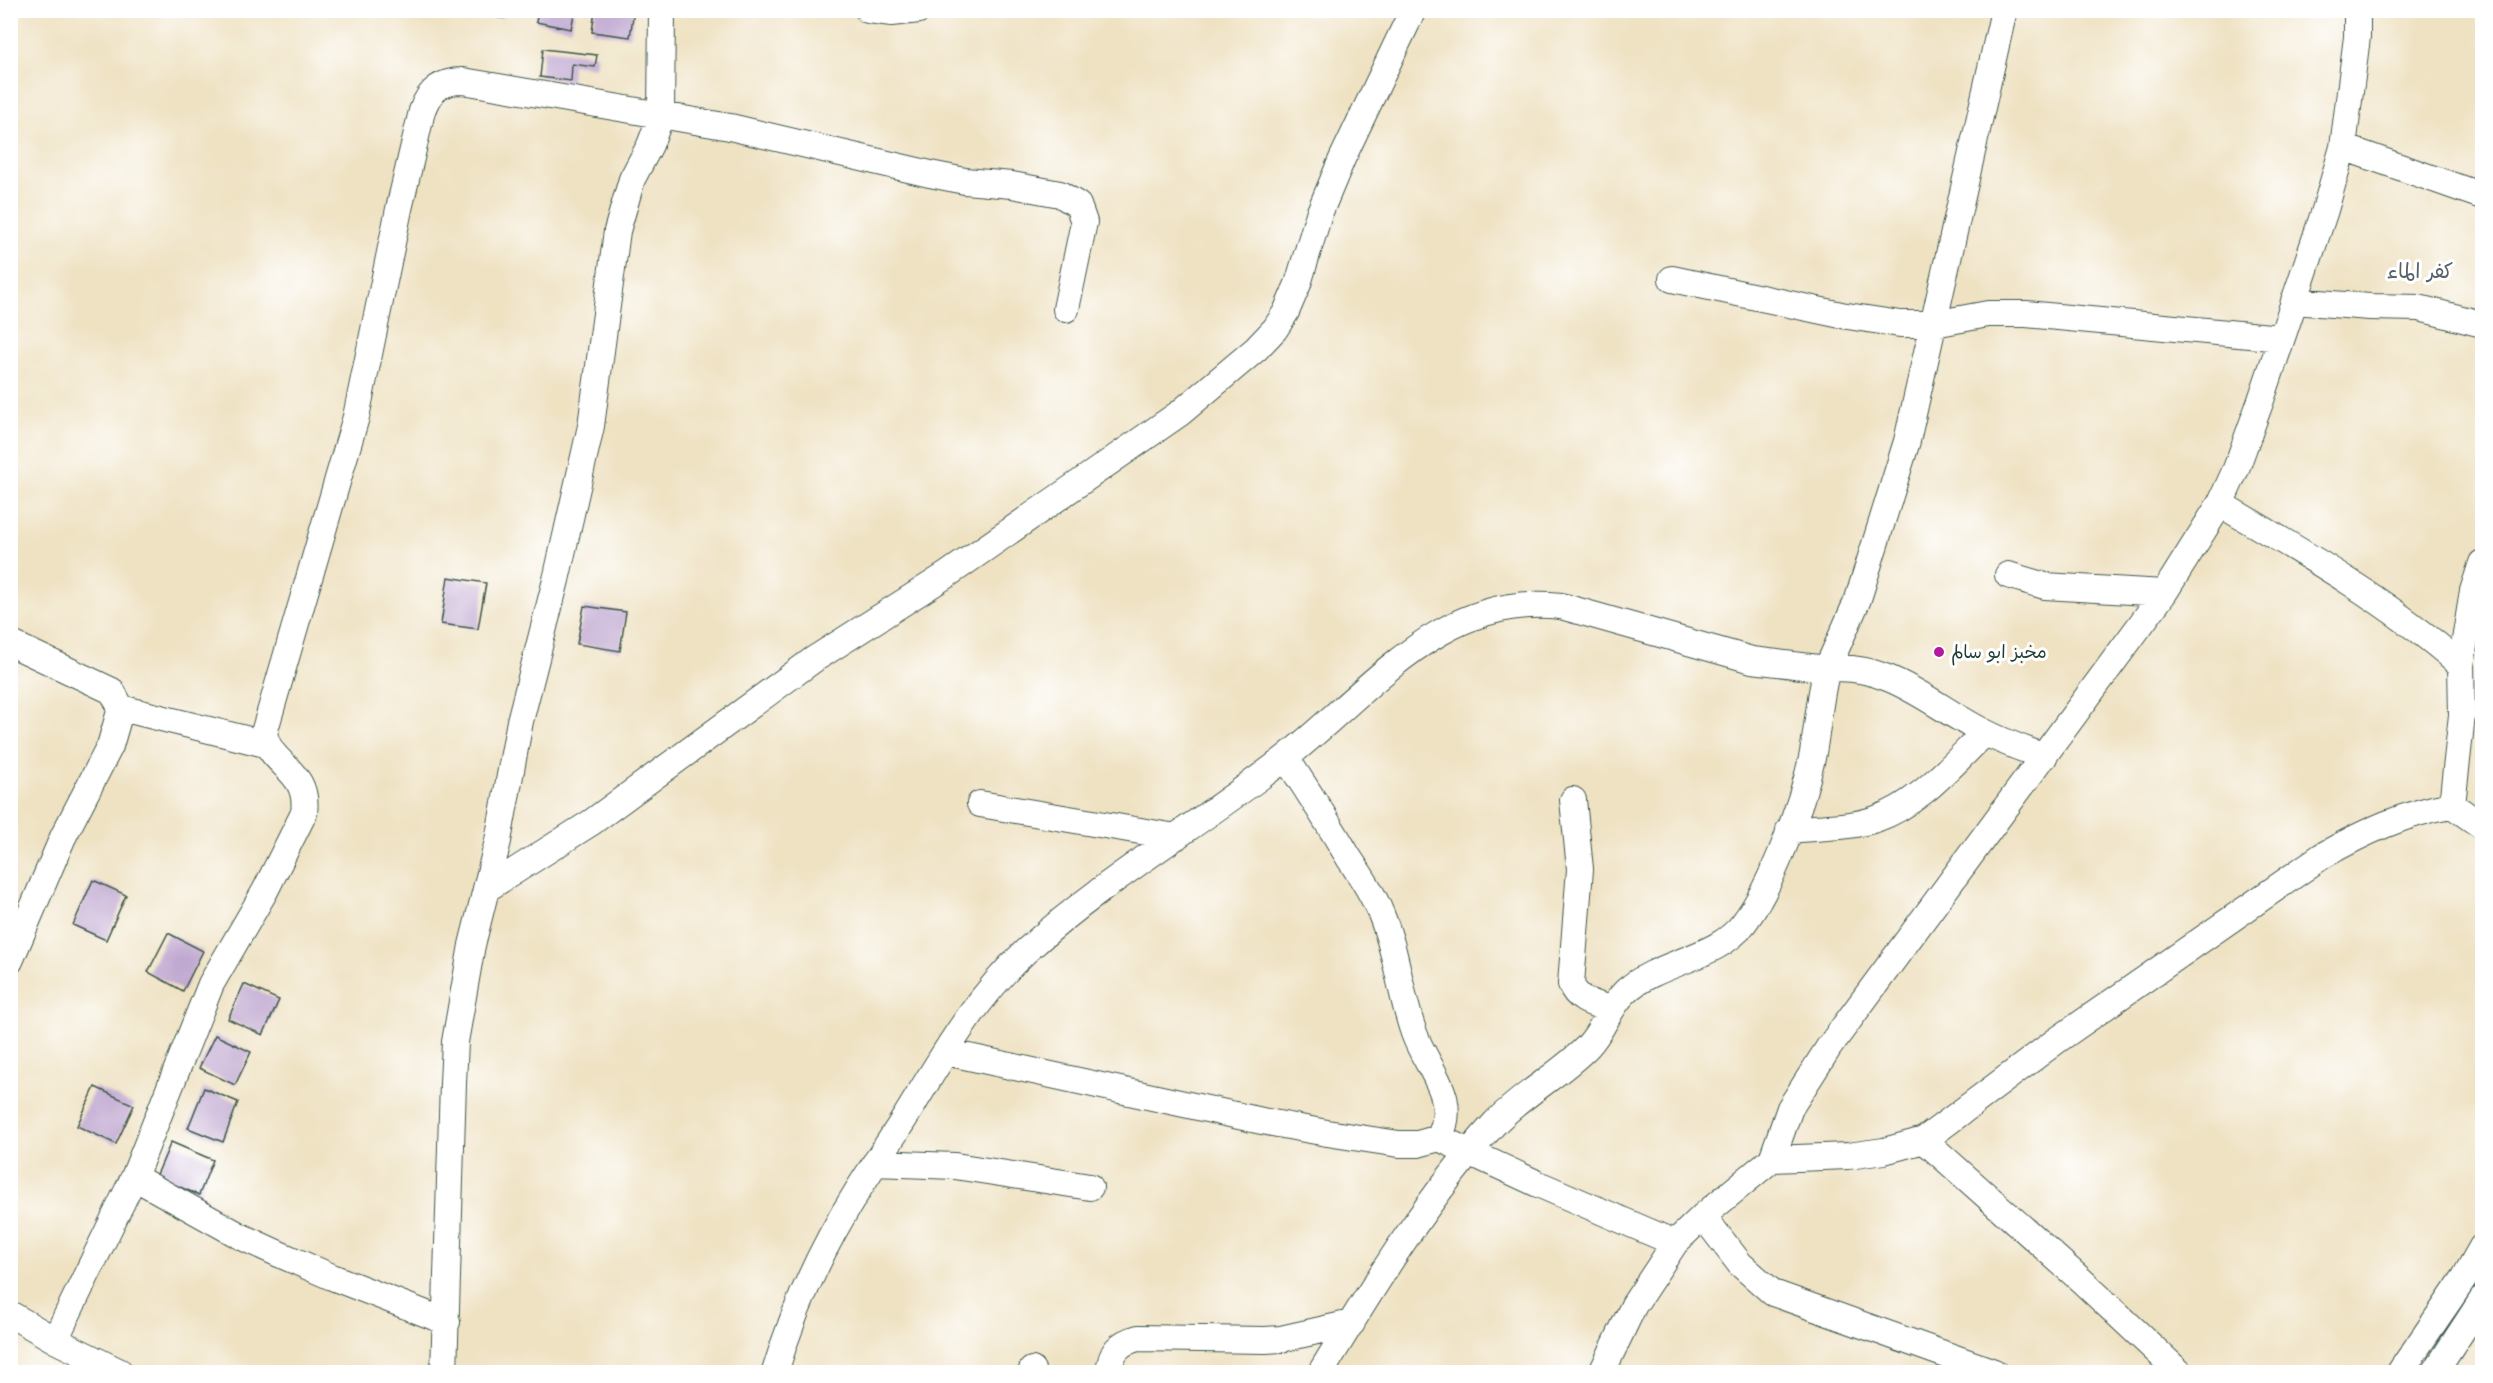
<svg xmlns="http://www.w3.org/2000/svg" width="2493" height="1383" font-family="'Playpen Sans','Playpen Sans Arabic',sans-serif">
<rect width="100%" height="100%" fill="#fff"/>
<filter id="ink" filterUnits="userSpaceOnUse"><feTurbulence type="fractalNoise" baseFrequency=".0167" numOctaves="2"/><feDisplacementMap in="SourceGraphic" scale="12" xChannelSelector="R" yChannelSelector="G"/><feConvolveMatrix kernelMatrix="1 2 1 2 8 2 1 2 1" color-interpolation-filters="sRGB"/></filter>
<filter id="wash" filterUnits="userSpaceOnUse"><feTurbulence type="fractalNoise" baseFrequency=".008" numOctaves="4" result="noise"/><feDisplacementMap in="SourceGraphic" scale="24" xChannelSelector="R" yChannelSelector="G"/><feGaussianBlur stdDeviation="1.35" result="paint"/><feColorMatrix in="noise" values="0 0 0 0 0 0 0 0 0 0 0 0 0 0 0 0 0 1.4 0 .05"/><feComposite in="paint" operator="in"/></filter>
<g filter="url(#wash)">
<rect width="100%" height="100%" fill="#efe2c3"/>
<g id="blocks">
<path fill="#c0a8d0" d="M469,10h35l-1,8 -35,-4z
M538,10h37l-4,19 -35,-7z
M595,10h39l-4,27 -38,-5z
M543,49l54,6 -2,12 -23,-3 -1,17 -31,-4z
M448,577l38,6 -8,46 -37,-5z
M584,606l42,6 -6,39 -43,-7z
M93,880l33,15 -20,45 -33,-15z
M168,933l35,18 -20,40 -35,-19z
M244,984l35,16 -16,35 -35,-16z
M215,1035l36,17 -16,33 -36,-17z
M95,1087l39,18 -18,39 -39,-18z
M204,1088l34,14 -15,40 -35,-14z
M171,1142l42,18 -14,35 -43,-18z"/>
</g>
</g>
<g filter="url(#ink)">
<use href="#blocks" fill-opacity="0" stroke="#3e5649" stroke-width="1.5"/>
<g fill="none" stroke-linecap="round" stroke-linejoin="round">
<g stroke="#3e5649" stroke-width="28">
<path id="street" d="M868,10l24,3 27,-3
M2343,147l139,49
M1672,279l169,36 59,9h34l54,-10h38l255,24
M2294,301l76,6 49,1 63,16
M2220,504c84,49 168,97 241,161l1,50 -10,90 30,21
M2008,575l37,11 119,7
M10,643l102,48 9,17 -11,38 -47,91 -53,124
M2461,665l12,-74 9,-28
M121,708l144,36
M1286,758c22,33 43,66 63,100 12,18 24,36 32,56 16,38 19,80 33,119 13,37 46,64 25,105
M1573,800l7,69 -9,115c6,17 24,20 39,25
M980,804l196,33
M1789,830c28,-3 60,-2 87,-11 44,-15 77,-56 109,-86
M488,888l104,-66 221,-162 135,-86 232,-161 76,-64 19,-20 11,-17 12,-28 21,-70 23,-55 71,-149
M946,1052l316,69 65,12 72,11h19l21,-6 99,46 137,59
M1924,1140l158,141 97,91
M1772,1159l18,-51 39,-61 335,-454 56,-89 16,-35 25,-69 64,-190 18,-63 14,-110v-27
M875,1163l80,3 135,21
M134,1177l108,60 37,17 53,23 115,45
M1703,1216l37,48 33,29 221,79
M10,1314l45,26 65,32
M55,1340l79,-163 77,-193 54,-93 39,-78c6,-44 -35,-47 -40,-80l92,-316 43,-208 23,-98c7,-21 19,-30 41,-30l267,46 200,47 35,7 47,4 48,9 18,11 6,17 -18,87
M444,1372l9,-289 2,-41 17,-97 26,-104 22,-120 36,-141 35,-154 26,-195 15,-52 18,-34 11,-29 1,-106
M775,1372c19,-64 47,-125 83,-182 18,-29 38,-57 56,-87 32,-53 65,-109 112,-152 79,-72 174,-127 258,-192 85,-66 157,-167 277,-153l191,54 75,9 31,-70 49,-158 97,-431
M1032,1372v-2
M1109,1372c2,-20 9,-29 29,-34l127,2 16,-1 71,-16
M1321,1372c51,-84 107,-176 173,-248 28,-30 66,-49 94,-78 16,-17 21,-39 38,-55 33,-30 91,-32 117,-67 29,-37 59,-120 69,-166 6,-30 7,-60 15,-89 62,-7 105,37 157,63 19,10 40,17 60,25
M1602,1372l32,-67 41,-62 28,-27 69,-57 76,-3 36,-5 40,-11 132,-99 266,-185c42,-24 83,-43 130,-51
M2400,1372l65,-95 17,-30
M2435,1372l47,-72"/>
</g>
<use href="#street" stroke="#fff" stroke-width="26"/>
</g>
</g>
<circle fill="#b5179e" stroke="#fff" stroke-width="2" cx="1939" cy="652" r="6"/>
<g text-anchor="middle" stroke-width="6" stroke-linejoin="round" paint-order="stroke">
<g font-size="18" fill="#1f3d34" stroke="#fff" text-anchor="start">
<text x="1951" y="658">مخبز ابو سالم</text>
</g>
<g font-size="21" fill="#57626b" stroke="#fff">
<text x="2420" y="278">كفر الماء</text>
</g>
</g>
<rect width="2493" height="1383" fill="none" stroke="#fff" stroke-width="36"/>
</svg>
